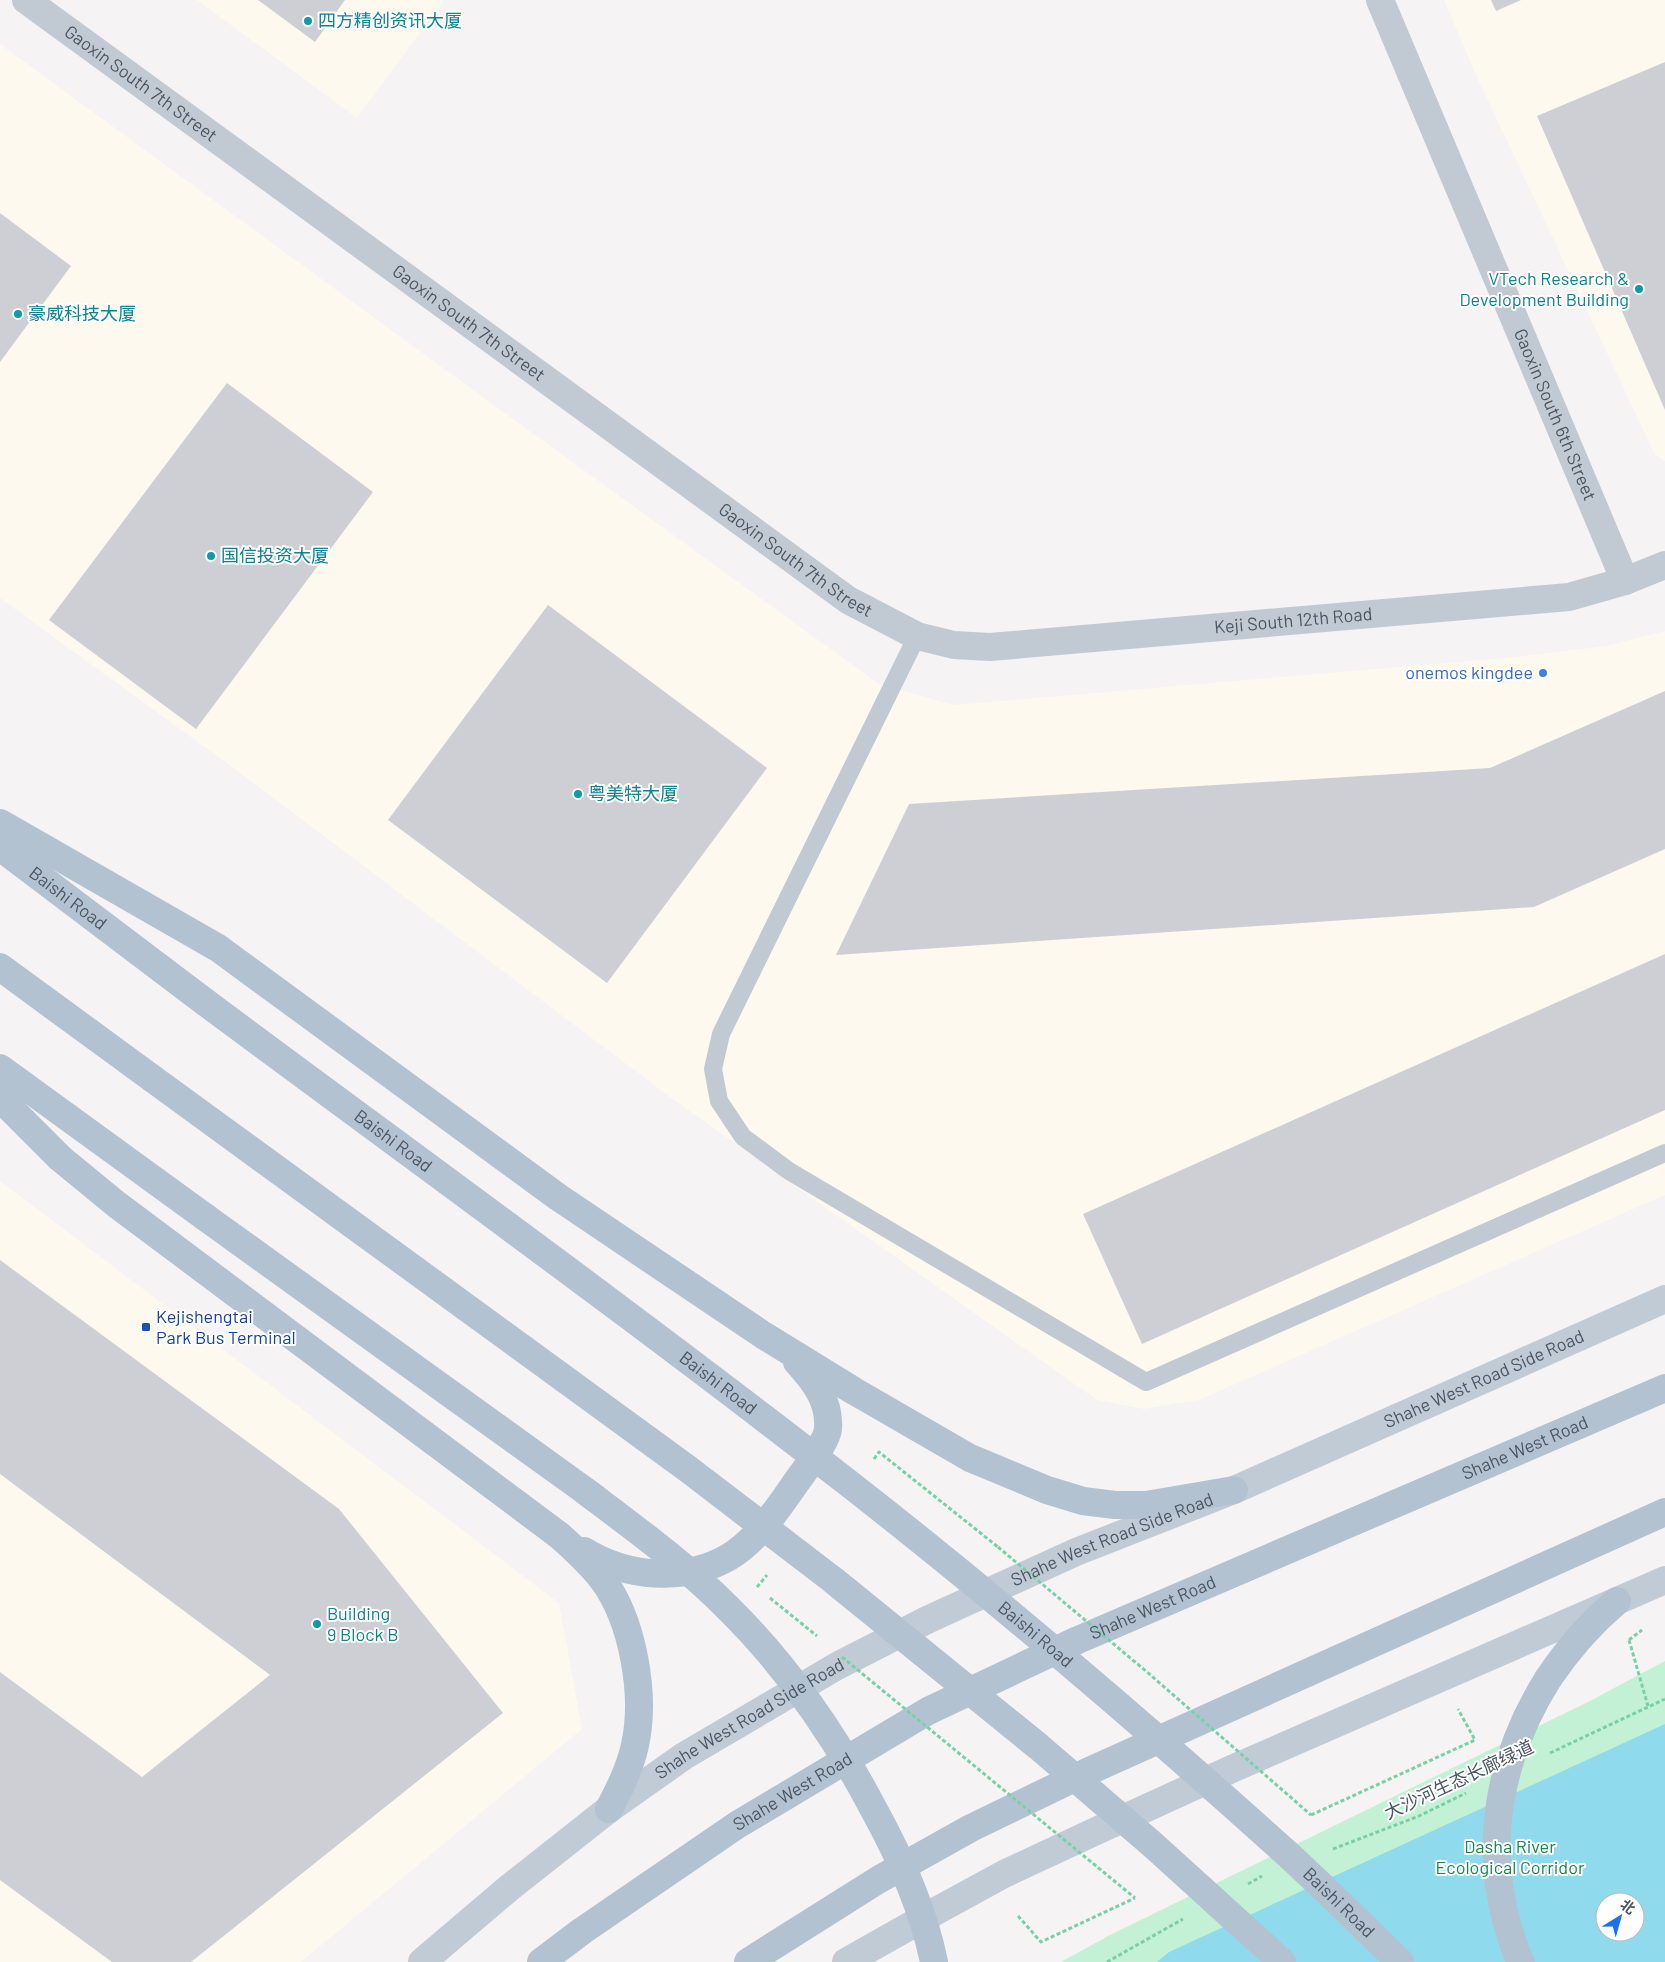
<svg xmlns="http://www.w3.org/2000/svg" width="1665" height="1962" font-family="Barlow,'Noto Sans SC',sans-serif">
<rect width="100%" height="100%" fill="#f5f3f3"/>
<path fill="#fdf9ef" d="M197,0h247l-87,118z
M1444,0h221v461l-10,-6 -180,-382z
M0,44l491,359 388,281 74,21 563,-48 90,-11 59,-15v564l-466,205 -55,9 -47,-9 -423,-300 -446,-336 -228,-166z
M0,1181l559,422 23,126 -281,233h-301z"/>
<path fill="#c3f1d5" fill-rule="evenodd" d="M1665,1661v301h-604l49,-27 482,-235zM1605,1902h30v30h-30z"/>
<path fill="#90daee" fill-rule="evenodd" d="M1665,1724v238h-508l12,-10zM1605,1902h30v30h-30z"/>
<path fill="#cdcfd5" d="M258,0h87l-30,42z
M1491,0h30l-25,11z
M1665,62v348l-128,-294z
M0,213l71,53 -71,96z
M227,383l146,109 -177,237 -147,-109z
M548,605l219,163 -160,215 -219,-163z
M1665,691v158l-131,58 -698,48 73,-151 581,-36z
M1665,954v156l-523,234 -59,-130z
M0,1260l339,249 164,204 -312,249h-79l-112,-82v-208l142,105 128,-102 -270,-201z"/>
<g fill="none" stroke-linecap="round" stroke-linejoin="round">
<path stroke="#7ad0a6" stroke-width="3" stroke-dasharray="4 2.5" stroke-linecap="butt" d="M874,1459l5,-7 119,95
M757,1587l10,-12
M770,1598l47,38
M1629,1640l13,-10
M1629,1640l19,66
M1550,1753l115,-54
M1311,1815l164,-75 -17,-31
M1333,1849l86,-33 47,-23
M1248,1884l14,-8
M1018,1916l23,26 94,-44
M1107,1962l76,-43"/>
<path stroke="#c1cad2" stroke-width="18" d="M917,636l-196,398 -8,35 6,32 24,36 46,34 357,211 519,-229"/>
<g stroke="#c1cad2" stroke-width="28">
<path id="s1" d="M26,0l822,600 69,36 37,9 36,2 579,-50 56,-16 40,-16"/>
<path id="s2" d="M1380,0l245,581"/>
</g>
<g stroke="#c1cbd6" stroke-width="28">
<path id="s3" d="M422,1962l87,-74 100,-79 75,-53 153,-90 90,-46 149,-68 158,-62 431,-191"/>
<path d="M846,1962l92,-52 66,-36 90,-42 140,-64 431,-188"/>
</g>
<g stroke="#b3c2d1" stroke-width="28">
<path d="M0,823l218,125 340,249 205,138 91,56 116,67 77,32 36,11 32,4h31l88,-15"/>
<path id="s4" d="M0,847l205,155"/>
<path d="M0,967l153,112"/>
<path d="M0,1068l205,149"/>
<path d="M0,1098l60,60 56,46 444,332c15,14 30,27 43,44 30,41 43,115 32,165 -5,23 -15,43 -26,64"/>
<path d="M584,1551c42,26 100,32 145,6 27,-16 48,-47 66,-73 8,-11 32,-43 33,-55 2,-28 -13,-47 -31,-67"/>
<path d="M1548,1679c20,-30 42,-55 69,-78"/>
<path id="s5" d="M541,1962l41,-31 155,-106 191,-114 150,-71 587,-252"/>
<path d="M748,1962l130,-82 93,-52 116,-56 578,-260"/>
</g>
<path stroke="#7ad0a6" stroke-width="3" stroke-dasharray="4 2.5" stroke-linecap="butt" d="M998,1547l149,125 164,143
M842,1657l293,241"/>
<g stroke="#b3c2d1" stroke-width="28">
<path id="s6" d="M205,1002c214,159 431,316 642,480 150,117 295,241 436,368 40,36 78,75 117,112"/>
<path d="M153,1079l535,390 145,111 206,167 114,98 129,117"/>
<path d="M205,1217l379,273c49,37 100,74 143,117 60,59 107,127 146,201 26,47 50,100 61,154"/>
<path d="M1521,1962c-7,-12 -10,-26 -14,-39 -24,-85 -5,-171 41,-244"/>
</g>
</g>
<g fill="#0f9aa8" stroke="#fff" stroke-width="2">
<circle cx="308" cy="21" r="5"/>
<circle cx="1639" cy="289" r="5"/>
<circle cx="18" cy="314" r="5"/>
<circle cx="211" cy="556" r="5"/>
<circle cx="578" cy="794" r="5"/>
<circle cx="317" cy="1624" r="5"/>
</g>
<circle fill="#3f7fe0" stroke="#fff" stroke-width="2" cx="1543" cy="673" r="5"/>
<rect fill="#1a4fb4" stroke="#fff" stroke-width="2" x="141" y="1322" width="10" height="10" rx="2.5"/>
<g text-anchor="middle" stroke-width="4" stroke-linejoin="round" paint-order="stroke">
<g font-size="18" fill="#0d838f" stroke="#fff" text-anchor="start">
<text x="318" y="27">四方精创资讯大厦</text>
<text x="1629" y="285" text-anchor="end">VTech Research &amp;<tspan x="1629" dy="21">Development Building</tspan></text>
<text x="28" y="320">豪威科技大厦</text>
<text x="221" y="562">国信投资大厦</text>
<text x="588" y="800">粤美特大厦</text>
<text x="327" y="1620">Building<tspan x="327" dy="21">9 Block B</tspan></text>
</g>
<g font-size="18" fill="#4a5661" stroke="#fff">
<text dy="6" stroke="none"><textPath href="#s1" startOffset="142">Gaoxin South 7th Street</textPath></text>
<text dy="6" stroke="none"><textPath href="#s1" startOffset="548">Gaoxin South 7th Street</textPath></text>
<text dy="6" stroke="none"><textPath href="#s2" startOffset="450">Gaoxin South 6th Street</textPath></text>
<text dy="6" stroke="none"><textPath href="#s1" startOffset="952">Gaoxin South 7th Street</textPath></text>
<text dy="6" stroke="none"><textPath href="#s1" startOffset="1474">Keji South 12th Road</textPath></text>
<text dy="6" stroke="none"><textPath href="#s4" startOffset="85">Baishi Road</textPath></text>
<text dy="6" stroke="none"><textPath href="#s6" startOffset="234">Baishi Road</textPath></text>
<text dy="6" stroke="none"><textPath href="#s3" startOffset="1219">Shahe West Road Side Road</textPath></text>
<text dy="6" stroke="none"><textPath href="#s6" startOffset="639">Baishi Road</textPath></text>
<text dy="6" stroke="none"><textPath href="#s5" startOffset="1114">Shahe West Road</textPath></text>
<text dy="6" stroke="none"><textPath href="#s3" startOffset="814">Shahe West Road Side Road</textPath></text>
<text dy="6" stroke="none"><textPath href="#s5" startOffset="709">Shahe West Road</textPath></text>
<text dy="6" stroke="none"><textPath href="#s6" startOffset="1044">Baishi Road</textPath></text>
<text dy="6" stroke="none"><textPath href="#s3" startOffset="409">Shahe West Road Side Road</textPath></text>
<text transform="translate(1459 1780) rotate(-25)" y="6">大沙河生态长廊绿道</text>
<text dy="6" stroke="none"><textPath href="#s5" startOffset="304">Shahe West Road</textPath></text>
<text dy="6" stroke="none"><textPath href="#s6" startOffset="1449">Baishi Road</textPath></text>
</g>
<g font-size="18" fill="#366cbe" stroke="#fff" text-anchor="end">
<text x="1533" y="679">onemos kingdee</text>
</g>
<g font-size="18" fill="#164399" stroke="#fff" text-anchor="start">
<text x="156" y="1323">Kejishengtai<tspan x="156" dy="21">Park Bus Terminal</tspan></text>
</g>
<g font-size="18" fill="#17864f" stroke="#fff">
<text x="1510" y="1853">Dasha River<tspan x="1510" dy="21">Ecological Corridor</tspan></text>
</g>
</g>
<g transform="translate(1620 1917) rotate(37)"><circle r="24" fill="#ffffff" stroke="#b7bbc0"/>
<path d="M0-4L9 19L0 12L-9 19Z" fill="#1a73e8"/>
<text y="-8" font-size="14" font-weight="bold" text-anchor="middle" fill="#4a5661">北</text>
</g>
</svg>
